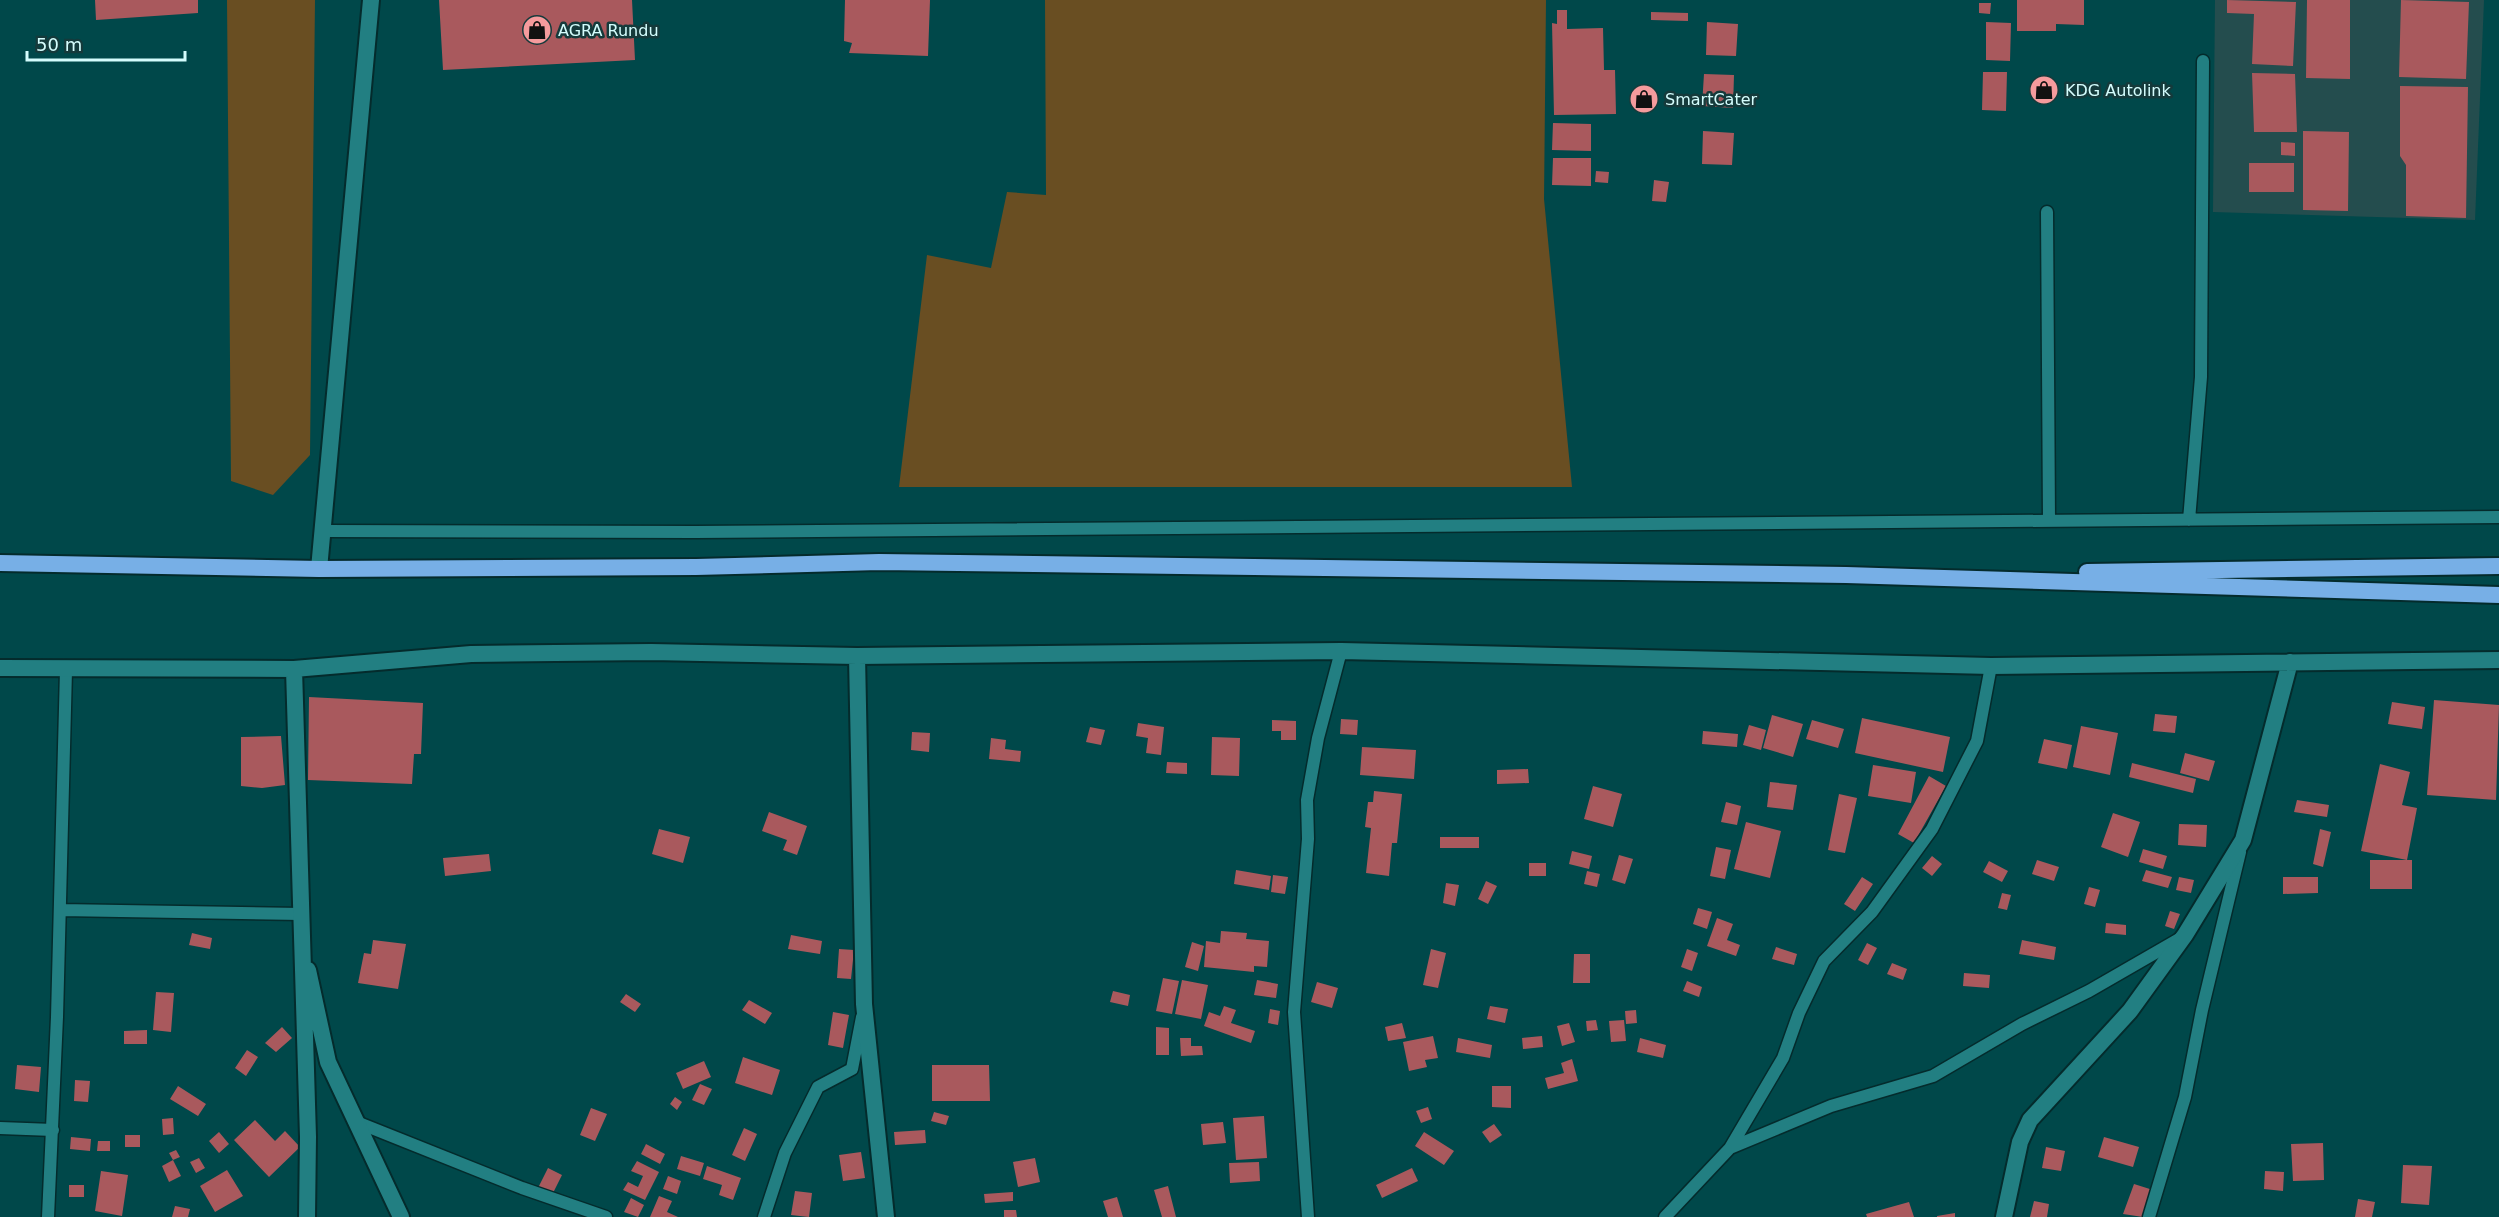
<svg xmlns="http://www.w3.org/2000/svg" width="2499" height="1217" font-family="'DejaVu Sans',sans-serif">
<rect width="100%" height="100%" fill="#00484a"/>
<path fill="#244d4e" d="M2215,0h269l-9,220 -262,-8z"/>
<path fill="#694e22" d="M227,0h88l-5,455 -37,40 -42,-14z
M1045,0h501l-2,199 28,288h-673l28,-232 64,13 16,-76 39,3z"/>
<path fill="#a9595d" d="M95,0h103v13l-102,7z
M439,0h193l3,60 -192,10z
M845,0h85l-2,56 -79,-3 3,-10 -8,-2z
M2017,0h67v25l-28,-1v7h-39z
M2227,0l69,2 -3,64 -41,-2 2,-50 -27,-1z
M2307,0h43v79l-44,-1z
M2401,0l68,2 -3,77 -67,-2z
M1979,3h12l-1,11 -11,-1z
M1557,10h10v19l36,-1 1,42h11l1,44 -62,1 -2,-92 5,1z
M1651,12l37,1v8l-37,-1z
M1707,22l31,2 -2,32 -30,-1z
M1986,22l25,1 -1,38 -24,-1z
M1983,72h24l-1,39 -24,-1z
M2252,73l43,1 2,58h-43z
M1704,74l30,1 -1,33 -31,-2z
M2400,86l68,1 -2,131 -60,-2v-51l-6,-9z
M1553,123l38,1v27l-39,-1z
M1703,131l31,2 -2,32 -30,-1z
M2303,131l46,1 -1,79 -45,-1z
M2281,142l14,1v13l-14,-1z
M1553,158h38v28l-39,-1z
M2249,163h45v29h-45z
M1596,171l13,1 -1,11 -13,-1z
M1654,180l15,2 -3,20 -14,-1z
M309,697l114,6 -2,51h-7l-2,30 -104,-4z
M2434,700l65,5 -3,95 -69,-5z
M2392,702l33,5 -3,22 -34,-5z
M2155,714l22,2 -2,17 -22,-2z
M1772,715l31,9 -10,33 -30,-9z
M1862,718l88,19 -7,35 -88,-19z
M1341,719l17,1 -1,15 -17,-1z
M1272,720l24,1v19h-15v-9h-9z
M1812,720l32,9 -6,19 -32,-9z
M1138,723l26,4 -3,28 -15,-2 2,-15 -12,-2z
M1749,725l17,5 -5,20 -18,-5z
M2081,726l37,7 -8,42 -37,-8z
M1090,727l15,3 -4,15 -15,-3z
M1703,731l35,3 -1,13 -35,-3z
M912,732l18,1 -1,19 -18,-2z
M281,736l4,49 -23,3 -21,-2v-49z
M1212,737l28,1 -1,38 -28,-1z
M991,738l15,2 -1,9 16,2 -1,11 -31,-3z
M2044,739l28,6 -5,24 -29,-6z
M1362,747l54,3 -2,29 -54,-4z
M2185,753l30,8 -6,20 -29,-8z
M1167,762l20,1v11l-21,-1z
M2132,763l64,16 -3,14 -64,-16z
M2380,764l30,8 -8,33 15,3 -10,52 -46,-9z
M1873,765l43,7 -5,31 -43,-7z
M1528,769l1,14 -32,1v-14z
M1929,776l17,10 -32,57 -16,-9z
M1770,782l27,3 -4,25 -26,-3z
M1593,786l29,8 -9,33 -29,-8z
M1374,791l28,3 -5,49h-5l-3,33 -23,-3 5,-45 -6,-1 3,-25h5z
M1839,794l18,4 -12,55 -17,-3z
M2297,800l32,5 -2,12 -33,-5z
M1726,802l15,4 -4,19 -16,-3z
M769,812l38,14 -10,29 -14,-5 4,-10 -25,-9z
M2113,813l27,9 -12,35 -27,-10z
M1746,822l35,9 -11,47 -36,-9z
M2179,824l28,1 -1,22 -28,-2z
M659,829l31,8 -7,26 -31,-9z
M2320,829l11,3 -8,35 -10,-3z
M1440,837h39v11h-39z
M1716,847l15,3 -6,29 -15,-3z
M2143,849l24,7 -4,13 -24,-7z
M1572,851l20,5 -3,13 -20,-5z
M489,854l2,17 -46,5 -2,-18z
M1619,855l14,4 -8,25 -13,-4z
M1932,856l10,8 -10,12 -10,-8z
M2037,860l22,7 -5,14 -22,-7z
M2370,860h42v29h-42z
M1989,861l19,10 -6,11 -19,-10z
M1529,863h17v13h-17z
M1236,870l35,6 -2,14 -35,-6z
M2146,870l26,7 -4,11 -26,-7z
M1587,871l13,3 -3,13 -13,-3z
M1273,875l15,2 -3,17 -14,-2z
M1862,877l11,7 -18,27 -11,-7z
M2179,877l15,3 -3,13 -15,-3z
M2283,877h35v16l-35,1z
M1486,881l11,5 -9,18 -10,-5z
M1446,883l13,2 -4,21 -12,-3z
M2089,887l11,3 -5,17 -11,-3z
M2002,893l9,2 -4,15 -9,-2z
M1698,908l14,4 -5,17 -14,-5z
M2170,911l10,3 -6,15 -9,-3z
M1717,918l16,6 -6,16 13,5 -4,11 -29,-10z
M2106,923l20,2v10l-21,-2z
M1221,931l26,2 -1,6 23,2 -2,26 -13,-1v6l-50,-5 2,-26 14,2z
M192,933l20,5 -2,11 -21,-4z
M791,935l31,6 -2,13 -32,-5z
M373,940l33,4 -8,45 -40,-6 6,-30 7,1z
M2022,940l34,7 -2,13 -35,-6z
M1192,942l12,4 -6,25 -13,-4z
M1867,943l10,5 -9,17 -10,-5z
M1776,947l21,7 -3,11 -22,-6z
M839,949l15,1 -3,29 -14,-1z
M1431,949l15,4 -8,35 -15,-3z
M1687,949l11,4 -6,18 -11,-4z
M1574,954h16v29h-17z
M1892,963l15,6 -4,11 -16,-6z
M1964,973l26,2 -1,13 -26,-2z
M1163,978l16,3 -7,33 -16,-3z
M1182,980l26,5 -7,34 -26,-5z
M1257,980l21,4 -2,14 -22,-3z
M1687,981l15,6 -3,10 -16,-6z
M1317,982l21,6 -6,20 -21,-6z
M1113,991l17,4 -2,11 -18,-4z
M156,992l18,1 -3,39 -18,-2z
M626,994l15,10 -6,8 -15,-10z
M749,1000l23,13 -7,11 -23,-14z
M1224,1006l12,4 -5,13 24,8 -4,12 -47,-17 5,-14 11,4z
M1490,1006l18,3 -3,14 -18,-4z
M1270,1009l10,2 -2,14 -10,-2z
M1636,1010l1,13 -11,1 -1,-13z
M833,1012l16,3 -6,33 -15,-3z
M1596,1020l2,10 -11,1 -1,-10z
M1624,1020l2,21 -15,1 -2,-21z
M1402,1023l4,15 -18,3 -3,-14z
M1569,1023l6,19 -13,4 -5,-20z
M282,1027l10,11 -16,14 -11,-9z
M1156,1027l13,1v27h-13z
M147,1030v14h-23v-13z
M1433,1036l5,22 -13,2 2,7 -18,4 -6,-29z
M1542,1036l1,11 -20,2 -1,-11z
M1180,1038h11v8h11l1,9 -22,1z
M1458,1038l34,7 -2,13 -34,-6z
M1640,1038l26,7 -3,13 -26,-6z
M247,1050l11,7 -12,19 -11,-8z
M743,1057l37,13 -8,25 -37,-12z
M1572,1059l6,22 -30,8 -3,-11 19,-5 -3,-10z
M704,1061l7,16 -28,12 -7,-16z
M17,1065l24,2 -2,25 -24,-3z
M932,1065h57l1,36h-58z
M75,1080l15,1 -2,21 -14,-1z
M700,1084l12,5 -8,16 -12,-5z
M178,1086l28,18 -8,12 -28,-17z
M1492,1086h19v22l-19,-1z
M675,1097l7,5 -5,8 -7,-6z
M1428,1107l4,12 -11,4 -5,-12z
M591,1108l16,6 -12,27 -15,-6z
M934,1112l15,4 -3,9 -15,-4z
M1264,1116l3,42 -31,2 -3,-42z
M173,1118l1,16 -11,1 -1,-16z
M255,1120l20,21 10,-10 15,16 -31,30 -35,-37z
M1223,1122l3,21 -23,2 -2,-21z
M1494,1124l8,11 -12,8 -8,-11z
M744,1128l13,6 -12,27 -13,-6z
M925,1130l1,13 -31,2 -1,-13z
M219,1132l10,12 -10,9 -10,-12z
M1424,1132l30,19 -10,14 -29,-19z
M125,1135h15v12h-15z
M71,1137l20,2 -1,12 -20,-2z
M2104,1137l35,10 -6,20 -35,-10z
M98,1141h12v10h-13z
M2323,1143l1,37 -31,1 -2,-37z
M646,1144l19,10 -5,10 -19,-10z
M2046,1147l19,4 -4,20 -19,-3z
M176,1150l4,7 -7,3 -4,-7z
M861,1152l4,26 -22,3 -4,-26z
M681,1156l23,7 -4,13 -23,-7z
M199,1158l6,10 -9,5 -6,-11z
M1035,1158l5,24 -22,5 -5,-25z
M173,1160l8,16 -12,6 -7,-16z
M637,1161l22,11 -14,28 -22,-10 5,-8 10,5 5,-11 -12,-5z
M1259,1162l1,19 -30,2 -1,-20z
M2403,1165l29,1 -3,39 -28,-2z
M707,1166l34,12 -8,22 -14,-5 3,-10 -19,-6z
M548,1168l14,7 -10,20 -14,-7z
M1412,1168l6,13 -36,17 -6,-13z
M227,1170l16,26 -28,16 -15,-26z
M101,1171l27,4 -6,41 -27,-5z
M2265,1171l19,1 -1,19 -19,-2z
M668,1176l13,5 -4,13 -14,-5z
M2134,1184l19,6 -10,27 -20,-3z
M69,1185h15v12h-15z
M1168,1186l8,31h-14l-8,-27z
M795,1191l17,2 -3,24 -18,-2z
M1013,1192v9l-28,2 -1,-9z
M659,1196l13,5 -5,11 11,5h-28z
M1117,1197l6,20h-15l-5,-16z
M631,1198l13,7 -6,12 -14,-5z
M2358,1199l17,3 -3,15h-17z
M2034,1201l15,3 -2,13h-17z
M1909,1202l5,15h-47l-1,-3z
M175,1206l15,3 -2,8h-16z
M1004,1210h12l1,7h-13z
M1955,1213v4h-18v-1z"/>
<g fill="none" stroke-linecap="round" stroke-linejoin="round">
<g stroke="#042b2c" stroke-width="15">
<path id="service" d="M2047,212l2,309
M2189,520l12,-143 2,-316
M324,531l371,1 1804,-15
M60,910l241,4
M354,1121l168,67 84,29
M0,1128l53,2
M1730,1148l101,-42 102,-30 89,-52 67,-33 92,-53
M48,1217l9,-200 9,-347
M764,1217l21,-64 33,-66 34,-18 10,-52
M1308,1217l-14,-205 14,-173 -1,-39 11,-62 23,-87
M1665,1217l65,-69 53,-90 16,-45 25,-52 48,-49 60,-83 45,-88 14,-75
M2149,1217l36,-120 17,-87 38,-158"/>
</g>
<g stroke="#042b2c" stroke-width="20">
<path id="minor" d="M319,569l52,-569
M857,656l7,348 22,213
M0,668l294,1 177,-15 180,-2 206,4 484,-5 650,15 508,-6
M294,669l14,468 -1,80
M308,970l20,92 73,155
M2004,1217l16,-75 10,-22 100,-109 55,-76 58,-95 47,-178"/>
</g>
<g stroke="#042b2c" stroke-width="20">
<path id="trunk" d="M0,563l319,6 377,-2 183,-5 967,13 653,20
M2087,572l412,-6"/>
</g>
<use href="#service" stroke="#227f82" stroke-width="12"/>
<use href="#minor" stroke="#227f82" stroke-width="16"/>
<use href="#trunk" stroke="#77afe6" stroke-width="16"/>
</g>
<defs>
<g id="shop-disc" transform="scale(1.5)"><circle r="9.5" fill="#f59b9d" stroke="#153a3b"/><path d="M-5-2.5h2.3a2.7 3.5 0 0 1 5.4 0H5L5.5 6h-11ZM-1.5-2.5h3a1.5 2.3 0 0 0-3 0Z" fill="#111"/></g>
</defs>
<g fill-rule="evenodd">
<use href="#shop-disc" x="537" y="30"/>
<use href="#shop-disc" x="2044" y="90"/>
<use href="#shop-disc" x="1644" y="99"/>
</g>
<g text-anchor="middle" stroke-width="5" stroke-linejoin="round" paint-order="stroke">
<g font-size="16" fill="#d4fdfd" stroke="#153a3b" text-anchor="start">
<text x="558" y="36">AGRA Rundu</text>
<text x="2065" y="96">KDG Autolink</text>
<text x="1665" y="105">SmartCater</text>
</g>
</g>
<path d="M27 51v9h158v-9" fill="none" stroke="#d4fdfd" stroke-width="3"/>
<text x="36" y="51" font-size="18" fill="#d4fdfd" stroke="#153a3b" stroke-width="4.5" paint-order="stroke">50 m</text>
</svg>
